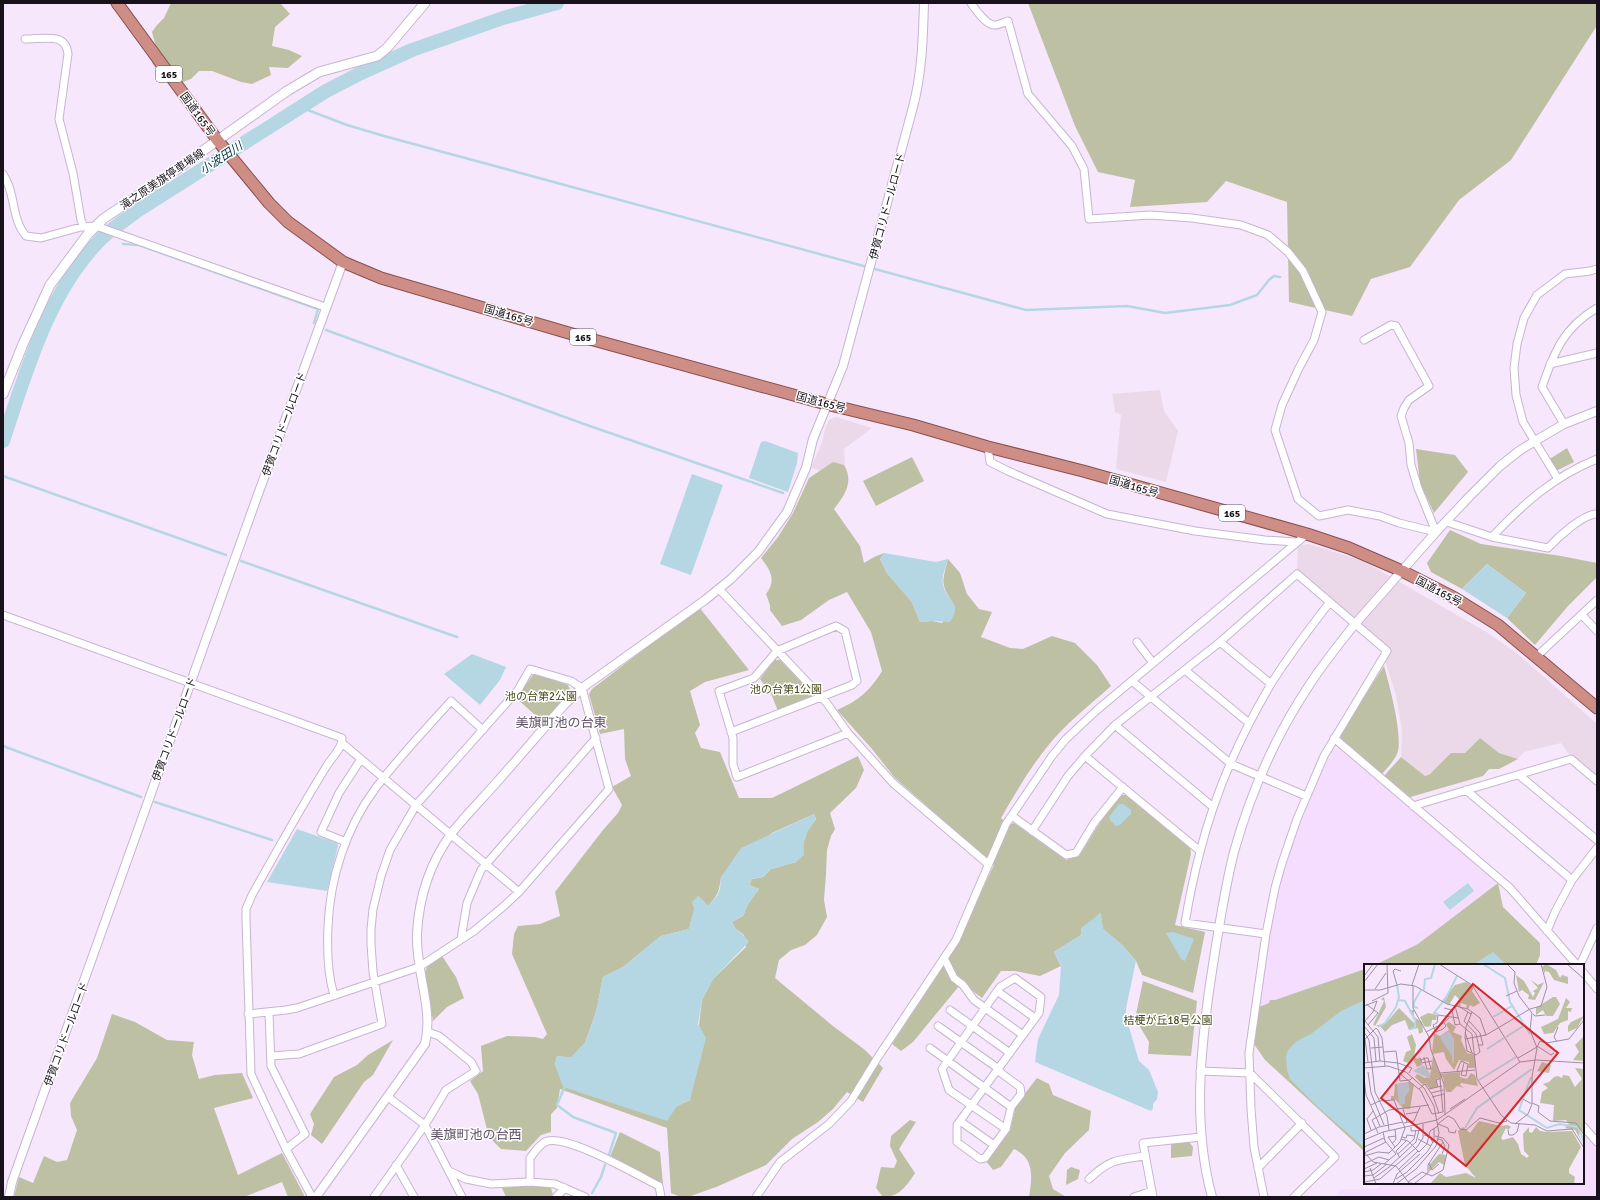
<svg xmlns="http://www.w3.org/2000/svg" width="1600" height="1200" font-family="Signika,'Noto Sans JP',sans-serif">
<rect width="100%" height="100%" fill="#f6e7fd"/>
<path fill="#ebd9ea" d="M1160,390l4,21 14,20 -12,51 -50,-13 5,-54 -6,-3 -3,-18z
M836,417l36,11 -28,21 1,18 -12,-5 -12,9 -10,-3 11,-25 4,-17 3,-6z
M1309,544l54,17 125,72 30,21 79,70v53l-29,-24 -7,-10 -37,9 -6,7 -19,-6 -19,-15 -15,15 -40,23 -24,-19 1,-26 -6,-36 -11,-34 6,-10 -94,-82 1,-23z"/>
<path fill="#f4ddff" d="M1339,748l159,135 -80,61 -25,13 -18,8h-10v4l-5,2 -85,29h-5l-1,3 -10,4 14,-95 18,-68 26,-63 16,-32z
M1583,1132l14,17v48h-263l8,-8h35l5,-6h201z"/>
<path fill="#bdc0a3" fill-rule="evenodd" d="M171,3h109l10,11 -15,13 -3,19 17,4 13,6 -14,12 -19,-1 2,8 -19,9 -11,-2 -29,-11h-13l-8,8 -19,7 -9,-7 -11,-16 4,-16 -4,-15 5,-7 7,-7z
M1028,3h569l-1,24 -85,133 -52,40 -49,67 -39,12 -19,37 -63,-14 -2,-100 -61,-21 -19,21 -77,5 5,-27 -37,-8 -23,-46z
M1567,448l7,14 -18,9 -8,-11z
M1416,449l39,6 13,17 -34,41 -14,-30z
M912,457l12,24 -48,25 -13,-25z
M833,462l11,3c10,17 1,30 -10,44l26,37 4,17 10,-6 10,-4 -4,6 7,14 25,29 8,20 12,-1 10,2 13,-16c-14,-24 -14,-21 -7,-48l12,14 7,21 12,15 13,3 -11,25 29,11 13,1 29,-13 23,7 22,22 14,21c-21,19 -46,38 -64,61 -18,22 -32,47 -46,71l8,7 5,-2 52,37 13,-4 25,-40 16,-21h6l64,52 1,7 -16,71 30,7 -12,61 -51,-18 -6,-14 -14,-16 -19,-16 -3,-16 -19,22 -27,17 7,14 -21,10 -25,-5h-14l-19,27 -12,-9 -6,-9 -51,62 -12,9 -9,-7 57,-86 45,-93 -99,-87 -23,-29 -35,-39c21,-9 33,-19 45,-39l-11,-39 -24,-40 -18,8 -28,20 -19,6 -12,-16v-5l-4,-11c11,-14 4,-24 -5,-36l17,-21 15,-24 16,-35z
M1450,530l31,14 80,12 36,7v14l-29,29 -33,39 -28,-27 19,-25 -39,-29 -25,25 -31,-17 -4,-9z
M699,607l50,63 -44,12 -15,9 10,34 -5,8 6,15 19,4 19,46h33l86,-42 6,14 -8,18 -26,25 5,16 -4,7 -4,14 -1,24 -2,26 3,17 -10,18 -12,10 -14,5 -12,10 -4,18 58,48 32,24 18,18 -20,34 -16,-10 -14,17 -15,13 -26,17 -26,26 -50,22 -28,10h-7l-10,-4 -4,-65 -107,-39 -3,19 -6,6v18l-10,3 -15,16 -25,-2 -12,-12 -11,-43 -8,-13 13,-10 -2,-25 26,-10 28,1 8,2 4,-5 -35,-80 2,-20 4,-8 22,-2 20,-8 -5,-24 48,-62 15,-17 4,-8 -10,-18 19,-11 -6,-17 -1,-30 -24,5 -11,-40 3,-5zM814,814l2,5 -8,11 -12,32 -25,7 -8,8 -11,2 -3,6 10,4 -11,15 -5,12 -11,6 3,6 9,7 2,12 -33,32 -11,21 -12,100 -13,6 -122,-41 2,-9 14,2 14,-15 11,-31 7,-35 20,-10 38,-31 28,-7 9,-33 10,10c10,-11 11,-14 13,-29l51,-44z
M774,660h6l33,34 -1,4 -34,13 -6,-15 -12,-17z
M1384,666c5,18 20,72 13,88 -3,7 -10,14 -15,20l-41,-34 -1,-6z
M535,674l33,11 3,7 -28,30 -27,-24 16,-22z
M1480,738l19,15 19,6 -19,10h-10l-6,7 -76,22 -23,-22 17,-19 24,19 5,-2 21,-21h14z
M1498,883l5,24 37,36v12l-4,10h-161l43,-21z
M442,956l14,21 8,21 -17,9 -14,14 -8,-49 3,-7z
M1365,969v183l-100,-92 -11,-16 5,-37 10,-4 1,-3h5z
M1143,981l54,20 -6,55 -43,-2 1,-12 -10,-17 -3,-11z
M112,1014l23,8 32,18 27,2 -2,13 7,24 16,-4 27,-2 11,25 -39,10 24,67 44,-22 23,44h-17l-6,-15 -38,15h-230l5,-20 14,6 11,-27 13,6 10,-2 10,-30 -6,-14 -1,-13 27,-45z
M393,1040l-20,35 -9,7 -42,62 -11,-9 3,-11 -4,-10 24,-37 23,-12 11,-10z
M1037,1078l12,6 4,11 38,16 -2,19 -24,23 -16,23 4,13 13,8h-37c3,-19 6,-39 -15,-48l-13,18 -8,3 -7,-9 24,-30 6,-26z
M910,1120l6,2 -17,27 16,24c-8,12 -15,24 -32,24l-7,-9 5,-21 13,1 3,-7 -7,-15 1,-10z
M620,1132l40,20 3,32 -53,-27z
M1189,1142l4,5 -1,9 -21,2v-14z
M1071,1167l9,3 -2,9 -12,6 1,-15z
M533,1185l18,3 2,7 -2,2h-45l-4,-9z"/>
<path fill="#b5d7e4" d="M765,441l33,12 -1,10 -9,29 -39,-14 12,-36z
M692,474l31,11 -32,90 -31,-11z
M884,553l52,9 12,-3c-2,8 -7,18 -5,26 4,16 20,18 7,37l-18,-1 -12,1 -8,-20 -25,-29 -7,-14z
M1487,564l39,29 -19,25 -45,-29z
M472,654l34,13 -6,13 -20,25 -36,-31z
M1119,804h4l8,6v4l-11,11 -4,1 -6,-6 -1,-3z
M814,814l2,5c-10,14 -13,18 -12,36l-8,7 -25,7 -8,8 -11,2 -3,6 10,4 -11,15 -5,12 -11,6c4,9 12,12 17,20l-36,37 -11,21 -4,24 8,14 -16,62 -13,6 -10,15 -104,-34 -8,-22 2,-9 14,1 14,-14 11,-31 7,-35 20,-10 38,-31 28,-7 5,-20 -2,-7 6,-6 10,10 9,-10 3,-7 1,-12 20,-29z
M297,829l40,14 1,3 -11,45 -60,-9z
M1468,883l6,8 -24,19 -7,-8z
M1101,913l2,16 19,16 14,16 -10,47v9l13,44 10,9 9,22 -1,7 -4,5v4l-2,3 -116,-49 3,-23 21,-44 2,-30 -7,-13 27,-17v-7z
M1173,932l21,7 -9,22 -4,-2 -15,-26z
M1493,952l14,13h-34z
M1365,1000v148l-45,-39 -30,-30 -3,-9 -1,-14 2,-6 9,-9 14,-7 30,-23z"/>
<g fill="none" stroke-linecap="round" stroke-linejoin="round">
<path stroke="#b5d7e4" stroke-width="2.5" d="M300,107l47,18 37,11 642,174 101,-4 38,7 65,-8 27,-10 12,-15 5,-4 6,1
M123,244l16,1 179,64 -4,14
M326,330l258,94 199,69
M3,476l223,79
M241,561l216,76
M3,746l138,51
M155,802l117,38
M565,1086l-8,19 16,12 43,16 -7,22
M592,1193l9,-16 4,-12"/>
<path stroke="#b5d7e4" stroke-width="14" d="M3,441c23,-69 46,-152 100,-204 11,-10 25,-19 37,-28l186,-118 35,-18 51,-23 91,-32 54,-15"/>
<g stroke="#c7b5d0" stroke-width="9">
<path id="minor" d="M971,3c4,6 16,23 24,22 4,0 9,-3 13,-4l20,73 44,52 12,23 5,50 61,-4 42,3 49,7 27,10 20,17 15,19 19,41 -8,28 -15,28 -17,37 -7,25 23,69 21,17 29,-6 32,6 19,7 37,9
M25,39c16,1 41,-8 43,15l-9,65 14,54 8,47 3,7
M3,174c13,19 8,45 23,62l15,2 40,-11 15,-1 229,81
M1364,340l27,-15 5,1 33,60 -20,14 -5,8 -3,8 8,27 2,22 7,23 18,44
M1550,364l47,-11
M1564,424l-22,-37c12,-35 22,-60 55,-79
M988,447l2,15 18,9 99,43 88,17 70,9 31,2
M1558,479l-35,-57 -7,-27 -2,-27 3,-24 7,-26 13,-23 28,-21 25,-3 7,-2
M1447,522l45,15 56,11c10,-11 35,-34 49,-34
M1492,537c32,-34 61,-60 105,-78
M719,589l107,113 22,31 45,50 95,81
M3,615l339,123c1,10 -11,20 -16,29 -26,42 -50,85 -74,128l-6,14v10l5,155 35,75 26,48
M1582,615l15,16
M1137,642l16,21
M1220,642l51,42
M1537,656l60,-56
M1185,670l64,53
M1132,681l99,83 75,32
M1115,725l98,82
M731,732l121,-47 5,-4 -12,-50 -9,-5 -59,25 -23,27 -35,13 14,47v26l4,13 111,-44
M1334,738l176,150 67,77
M342,743l177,149
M1085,756l115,95
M1519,775l78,65
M1466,790l106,90
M1413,806l158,-47 26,22
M1012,816l54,39 10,-2 18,-30 29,-36
M1032,831l36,-55 17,-20 30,-31 105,-83 77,-68 90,77 -63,105 -27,63 -15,44 -7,25 -9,46 -17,119 2,56 3,38 10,50
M346,842l-25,-10 18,-39 22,-34
M1547,931l8,-19 17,-32 25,-32
M1266,934l-81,-11c4,-24 9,-48 15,-71 15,-59 40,-116 71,-168 18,-29 38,-55 59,-82
M461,939l6,-36 14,-33 115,-132
M944,958l10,20 9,7 11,15 49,35
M1580,965l17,-37
M1583,972l14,17
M997,991l38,27
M334,995c-7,-22 -7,-47 -6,-69 2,-48 18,-98 47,-137 23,-31 50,-59 76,-88l32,29
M950,1010l60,43
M269,1012l2,54 34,68 -19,15
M248,1014l38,-4 11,-2 122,-41 55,-36 30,-25 15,-14 90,-103 -27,-101 -11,-7 -41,-12 -12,21 -102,115 -26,45 -9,26 -8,33 -2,20v15l2,28 9,52 -83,30 -28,2
M938,1026l61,43 2,4 19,14 1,7 -10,13 -5,22 -21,29 -5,1 -23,-17v-17l82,-112 2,-16 -26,-19 -15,9 -58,82 7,21 57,39
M930,1048l81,59
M1200,1071l50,2 85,84 -41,40
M388,1097l37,28 37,72
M960,1121l34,24
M1583,1126l14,16
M396,1165l18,32
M1258,1168l44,-45
M449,1171l17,8 25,5 39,-2 25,2 30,13
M1089,1179c21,-20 28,-19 56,-23
M530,1182v-24c4,-5 9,-13 15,-16 19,-10 94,34 114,44l2,11
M374,1197l51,-72 21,-35 30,-19 -5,-9 -32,-26 -11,-4
M556,1197l9,-9
M756,1197l24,-35 49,-38 22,-23 27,-44 78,-117 50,-116 46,-68 14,-17 31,-29 210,-176
M1134,1197l18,-6
M1153,1197l-10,-54 58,-6"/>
</g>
<g stroke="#c7b5d0" stroke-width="10">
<path id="tertiary" d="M9,1197l3,-15 245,-685 86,-235
M316,1197l109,-153c9,-35 -10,-74 -8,-111 2,-35 13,-70 34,-99 14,-18 31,-35 46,-52 23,-26 45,-52 68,-78l17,-16 123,-88 26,-21 27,-27 29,-40 19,-44 7,-29 30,-73 70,-259c9,-34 10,-69 11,-104
M1212,1197c-19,-70 -12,-142 -2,-213 7,-44 13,-89 24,-132 16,-57 41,-115 74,-165 14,-22 31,-43 47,-63l81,-92 33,-35 31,-31 19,-15 16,-10 29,-17 33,-13"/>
</g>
<g stroke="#c7b5d0" stroke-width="11">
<path id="secondary" d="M3,394l20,-50 27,-59 38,-51 15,-15 73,-49 111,-79 32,-19 58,-16 10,-8 38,-45"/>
</g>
<g stroke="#87504d" stroke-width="13">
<path id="trunk" d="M117,3l101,138 51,62 19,19 55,40 38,16 198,58 247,68 87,21 75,22 95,24 224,63 42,14 53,23 51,26 45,28 99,83"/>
</g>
<use href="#minor" stroke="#fff" stroke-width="7"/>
<use href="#tertiary" stroke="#fff" stroke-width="8"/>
<use href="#secondary" stroke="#fff" stroke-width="9"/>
<use href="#trunk" stroke="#ce8e86" stroke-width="11"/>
</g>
<g text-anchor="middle" stroke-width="3" stroke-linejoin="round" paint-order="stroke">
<g fill="#fff" stroke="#5e5960" stroke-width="1">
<rect x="156" y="66" width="26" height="16" rx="3"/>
<rect x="570" y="329" width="26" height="16" rx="3"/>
<rect x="1219" y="505" width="26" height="16" rx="3"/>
</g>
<g font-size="10" font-weight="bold" fill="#19121c">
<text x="169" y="78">165</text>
<text x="583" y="341">165</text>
<text x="1232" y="517">165</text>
</g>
<g font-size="11" fill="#19121c" stroke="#fff">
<text transform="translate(198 114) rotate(54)" y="4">国道165号</text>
<text transform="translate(162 179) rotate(-34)" y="4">滝之原美旗停車場線</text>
<text transform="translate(887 206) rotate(-75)" y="4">伊賀コリドールロード</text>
<text transform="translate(509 315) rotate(16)" y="4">国道165号</text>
<text transform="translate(821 402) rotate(15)" y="4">国道165号</text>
<text transform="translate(284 424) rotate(-70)" y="4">伊賀コリドールロード</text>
<text transform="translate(1134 486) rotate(16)" y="4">国道165号</text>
<text transform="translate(1439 591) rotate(28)" y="4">国道165号</text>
<text transform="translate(174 729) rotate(-70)" y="4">伊賀コリドールロード</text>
<text transform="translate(66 1034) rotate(-70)" y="4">伊賀コリドールロード</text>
</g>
<g font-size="11" fill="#484b19" stroke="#fff">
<text x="786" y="693">池の台第1公園</text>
<text x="541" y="700">池の台第2公園</text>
<text x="1168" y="1024">桔梗が丘18号公園</text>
</g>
<g font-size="12" font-style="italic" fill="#033847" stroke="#fff">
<text transform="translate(221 158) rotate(-33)" y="4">小波田川</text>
</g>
<g font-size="13" fill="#605067" stroke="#fff">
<text x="561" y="727">美旗町池の台東</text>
<text x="476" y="1139">美旗町池の台西</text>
</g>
</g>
<g transform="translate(1364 964)">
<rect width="220" height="220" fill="#f6e7fd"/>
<path d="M182,0l10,6 4,8 2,-3 6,2v7l-14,-4 -5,-8 -4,-1v3l-3,-7zM152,11l8,6 9,16 2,-4 -2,-2 5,-3 -7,-8 7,5 6,-3 -9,18 -7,-1 1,-4 -7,-5 -3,2zM102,18l8,5 -2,4 8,12 -7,4 -3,-2 -2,4 -2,-1 1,-3 -6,-2 -1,4 -7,-1 5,-1 2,-5 -5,-5 -6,10 -7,-4 13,-16zM20,33l2,10 -11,19 11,-3 13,-15 16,16v-4l-6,-10h5v7l8,5 1,10 -4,2 -1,-6 -9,2 -4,-10 -13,5 -7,7 -4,-5 -8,-2 11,-24 -3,-2zM189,33h3l4,7 -7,12h-7l-3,-6 -7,5v-7zM202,34l4,4 -4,6h6l-1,4 -3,-1v9l-8,3 -7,10 -9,1 -3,-7 17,-8zM64,49l9,2 -1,5h-4l-1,6 -4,1 -3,-1 -4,-9zM220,52l-7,12 -9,4v-6l3,-4zM85,58l7,5 -3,5 9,4 -1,4 6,13 8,2v13h-7l1,-6 -10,-2 -5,10 -8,-11 -2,-7 -12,2 2,-21 6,3 9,-6 -3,-6zM86,69l4,7 -1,24 -1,-9 -11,-17zM48,70l4,11 -2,12 4,2 1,-3 3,9 -5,2 -4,-8 -5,4 -5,-2 3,-9 5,-2 -4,-13zM220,72v25l-11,-1 6,-8 -4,-7zM69,92l7,18 20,-2v5l7,2 4,-6 4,2 3,11 -17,-3 -1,2 4,3 -7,-2 -6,6h-5l-3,-15 -7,2 1,8 -7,2 -5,-6 -2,2 -8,-8 2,-3 8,4 5,-2zM178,98l9,3 -2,8 -12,-2zM211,104l9,1v63l-4,-2 -1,5 4,9 -8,-14 -10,-2 4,-4 -3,-4 -13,1 1,-16 -14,-2 2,-11 6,-4 -5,-4 6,-2 5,-5 4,-1 4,2 1,-3 6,1 6,11 7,-8zM46,118l4,3 -4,24 -7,-1 -7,-8h-5v-4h3l1,-12zM115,157l22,5 7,-1 3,2 -3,3 -2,-2 -5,10 2,2 10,-3 5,7 3,10 6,4 2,-2 -5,-5 -1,-17 6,-7v5l3,1 4,-6 4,4 7,1 25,-1 9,16 -12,22v4l6,4 -1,7h-144l10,-11 6,4 20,-4 10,5 -11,-13 -7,-34 5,-4 7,6zM75,190l7,1 -2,10 -5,-3 -10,10v-7z" fill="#bdc0a3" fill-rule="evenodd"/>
<path d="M85,67l5,9v24l-2,-8 -11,-17 -1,-3zM59,101l7,8v6l-17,-8zM44,119l2,7 -5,7v7l-6,1 -2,-21z" fill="#b5d7e4"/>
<path fill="none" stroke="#b5d7e4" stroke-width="2" d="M119,0l22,14 5,24 20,32M60,26l1,-11 6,-1 4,-14M35,36l6,1 10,19v8l-5,1M54,44l-4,-1v-5l7,-12M74,50l-4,-1 12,-15 11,-22M129,53l19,-11M14,63l7,-4 11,-16 3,-10 -2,-12M142,73l19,-12M123,85l17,-11M167,113l-12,33 28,18 12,-4 19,3 6,15M115,116l37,-23M101,164l12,-20 55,-39"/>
<path fill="none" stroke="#9e92a3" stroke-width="1" d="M75,0l33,21 48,77M143,0l8,8 -1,11 5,13 13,17 -2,17 7,18 -5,29v26l7,3 -1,6 12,9 26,2 8,12M203,0l17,15M0,12l9,-12M0,18l14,-18M33,21l-4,-14 2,-2 6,2M48,21l7,-21M49,22v22l16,29 2,13 13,34 1,31M11,25l11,-16M0,26h16l21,-6 14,2 32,18 21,5 12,9 6,17 44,-26 11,-3 6,-19 -6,-23M142,32l11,-5M8,37l16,-8 -1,-29M2,40l12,9 -10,12M0,42l13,-5 -4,11 -8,9M91,42l5,18M96,43l11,7M80,44l8,2 3,15 5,-1 12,10 5,45 24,36 10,8 24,2 12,6 25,-2 12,19M104,48l-4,9 12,13 4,18 -4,3M108,48l-6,15 -1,10 2,14 9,4M169,50l2,2 10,-1M104,56l12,13 3,12h-4M1,57l13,16 2,24M0,62l10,12 2,23M70,64l-1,-3 4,-2 1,-8 20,3M70,64l2,4 7,-3 3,-3 -2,-3M0,68l5,8 6,52 12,24 2,14M62,68l16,-8 7,-6M101,68l7,21M1,75l3,23M101,75l21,-4M0,76l12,-12 2,2 4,8 3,28M193,78l-3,-5 4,-10M173,82l14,9 3,-2M7,84l12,-1M20,88l12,-1 4,30 10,-1 3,-3M56,94l2,5 10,-2M154,94l19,-11 3,-6 6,2 23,-4 15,-19M56,96l4,-1 2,-1h2l3,11h-4l-2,-7v-2l-1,-1v-2M0,99l16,-2 18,2 14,5 -3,5M0,104l24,-2 18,6 18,16 10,18 5,27 -3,13 -20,23 -20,15M93,107l4,-10 7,3 -2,12 -5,-1 3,-12M4,108l3,21 13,32M35,109l22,18 11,23 11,-2 -3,-33M76,109l35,-3M0,113l2,18 14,31M74,123l-2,-7 5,-2M55,125l6,-5 8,12 6,17M65,125l13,-3M67,129l12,-3M68,133l12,-3M39,145l4,13M86,145l15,-10M42,150l12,-2M8,156l17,-10 40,-5M8,156l6,13M40,159l10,-2 6,-14M74,160l10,-8 6,3 6,10 6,1 14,-12 19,5 8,-2 -1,-1M74,160l10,4 1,4 6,1 1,-3M151,160l13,-10 4,-10 -9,-5M47,163v4l13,-1M7,166l-4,-11 6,-8M144,166l1,5h4l4,-3 2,-8M19,168l2,9 11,13 -12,10M0,170l15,-7 24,-5M60,171l6,2 3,6M38,173l4,1 1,-3 8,1M37,175l7,2 11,11M54,175l13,7M74,175l4,1 3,6 -3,8M0,176l19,-8 54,-12 83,-58 16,-2 48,3M28,180l4,-5 -1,-10M0,183l20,-9M31,183l-7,-10 8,-1M0,188l9,10 23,4 13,17 8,1M55,188l8,-8 3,-13 8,-5M0,189l22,-11M34,190l16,-15 2,-9M0,192l14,-4 11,1 11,-11 5,-14 -11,-28 -15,1 -8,4M36,194l-4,-7 10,-10M65,199l3,7 7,-6M0,200l15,-7 10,3M27,201l25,-23 3,-12M6,204l6,16M0,205l13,-6M35,205l19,-18M0,208l9,-2 8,-6M0,212l9,-1 14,-11M10,214l18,-13M32,215l11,-7 21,-21 6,-11v-12M1,218l15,-3 37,-32 6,-9v-14M44,218l14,-10 10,4 11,-6 6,-25 -6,-7 -8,-2M51,219l13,-10v-8l15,-23M29,220l4,-10 23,-20"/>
<path fill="#d62828" fill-opacity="0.15" stroke="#d62828" stroke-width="2" d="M109,20l85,69 -92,113 -85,-68z"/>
<rect width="220" height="220" fill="none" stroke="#19121c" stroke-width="2"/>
</g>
<rect width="1600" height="1200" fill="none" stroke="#19121c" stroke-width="8"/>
</svg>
